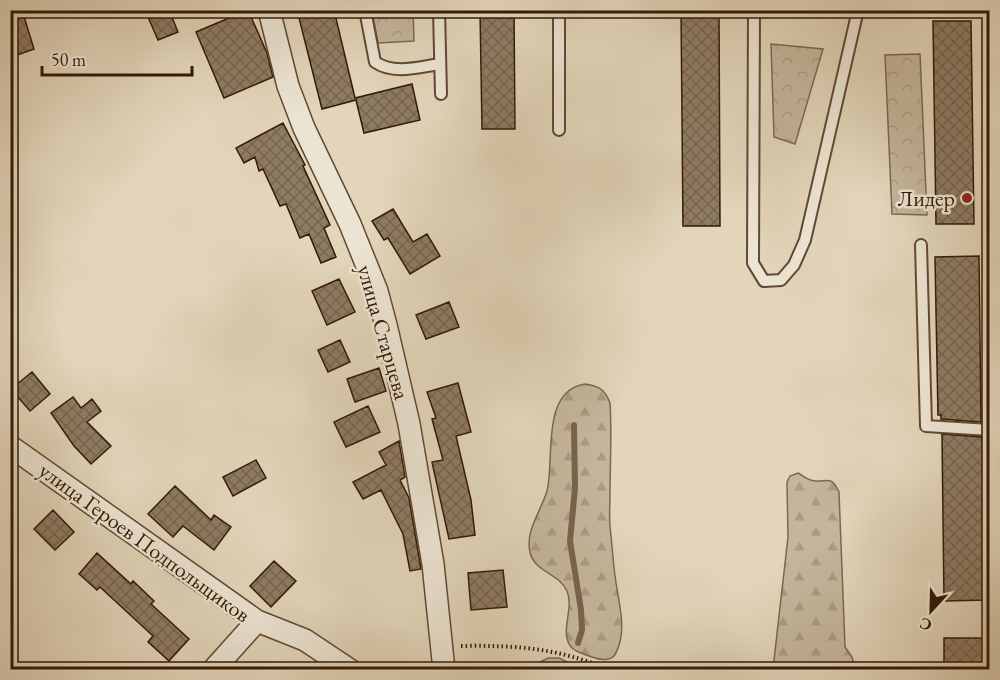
<svg xmlns="http://www.w3.org/2000/svg" width="1000" height="680" font-family="'EB Garamond',serif">
<defs>
<pattern id="forest-firs" width="22" height="20" patternUnits="userSpaceOnUse" patternTransform="scale(1.5)"><rect width="22" height="20" fill="#c4b59b"/><path d="M5 1l3.5 6h-7zM16 11l3.5 6h-7z" fill="#a99b84"/></pattern>
<pattern id="park-crowns" width="20" height="18" patternUnits="userSpaceOnUse" patternTransform="scale(1.5)"><rect width="20" height="18" fill="#c4b59b"/><path d="M2 6a3 3 0 1 1 6 0M12 15a3 3 0 1 1 6 0" fill="none" stroke="#a99b84"/></pattern>
<pattern id="building-cross-hatch" width="8" height="8" patternUnits="userSpaceOnUse" patternTransform="scale(1.5)"><rect width="8" height="8" fill="#8e7b63"/><path d="M0 0l8 8M0 8l8-8" fill="none" stroke="#75644f"/></pattern>
</defs>
<rect width="100%" height="100%" fill="#e2d5ba"/>
<filter id="stains"><feTurbulence type="fractalNoise" baseFrequency=".00333" numOctaves="4"/><feColorMatrix values="0 0 0 0 .2 0 0 0 0 .09 0 0 0 0 .02 0 0 0 .5 -.17"/></filter>
<radialGradient id="worn" r=".72"><stop offset=".6" stop-color="#630" stop-opacity="0"/><stop offset="1" stop-color="#630" stop-opacity=".3"/></radialGradient>
<path fill="url(#forest-firs)" stroke="#7c6750" stroke-width="1.5" d="M585,384c15,2 20,6 25,19 2,31 0,61 0,92 0,10 -1,21 0,32 2,16 3,33 5,49 3,25 13,53 1,77 -4,9 -16,7 -24,4 -7,-3 -19,-5 -23,-13 -8,-15 5,-36 -2,-53 -8,-18 -33,-19 -37,-39 -5,-21 11,-41 17,-61 8,-31 -7,-100 38,-107z
M798,473c6,3 10,8 18,8 14,0 16,-4 23,11l6,155 7,10 3,12h-82l15,-132 -1,-55 3,-6z
M548,658h11l23,11h-42v-7z"/>
<path fill="url(#park-crowns)" stroke="#7c6750" stroke-width="1.5" d="M372,11h41l1,30 -36,2z
M771,44l52,5 -28,95 -21,-7z
M920,54l7,161 -35,-1 -7,-159z"/>
<g fill="none" stroke-linecap="round" stroke-linejoin="round">
<path stroke="#79634c" stroke-width="6" d="M574,425l1,63 -5,53 11,69 1,20 -4,13
M557,666l1,4"/>
</g>
<path fill="url(#building-cross-hatch)" stroke="#341904" stroke-width="1.5" d="M10,10h12l12,39 -17,6 -7,-19z
M145,10h24l9,22 -20,8z
M248,10l19,43 6,24 -49,21 -28,-66z
M297,10h37l21,88 57,-14 8,36 -56,13 -8,-33 -34,9z
M480,10h34l1,119h-33z
M681,10h38l1,216h-37z
M933,21h38l3,203h-38z
M283,123l22,42 -2,1 27,59 -6,3 12,29 -15,6 -12,-29 -9,4 -14,-34 -6,2 -17,-37 -4,2 -4,-14 -11,6 -8,-15z
M393,209l20,33 14,-8 13,22 -30,18 -22,-36 -4,2 -12,-19z
M979,256l2,166 -40,-3v-4h-3l-3,-158z
M339,279l16,33 -28,13 -15,-34z
M449,302l10,25 -33,12 -10,-24z
M340,340l10,22 -22,10 -10,-22z
M379,368l7,23 -31,11 -8,-23z
M32,372l18,22 -20,17 -19,-22z
M458,383l13,49 -15,4 15,64 4,35 -26,4 -17,-77 11,-2 -11,-41 4,-1 -9,-26z
M73,397l8,11 11,-9 9,12 -14,11 24,24 -20,18 -17,-18 -23,-33z
M368,406l12,26 -34,15 -12,-25z
M942,434l40,3v4h3l3,159 -44,1z
M399,441l6,36 -5,3 9,18 12,71 -11,2 -7,-37 -22,-44 -18,9 -10,-17 33,-17 -7,-13z
M256,460l10,18 -33,18 -10,-19z
M175,486l36,34 3,-5 17,12 -17,23 -31,-24 -10,11 -25,-23z
M53,510l21,22 -19,18 -21,-21z
M97,553l34,31 2,-3 21,20 -3,3 38,35 -20,22 -21,-19 5,-6 -53,-49 -3,3 -18,-16z
M274,561l22,20 -25,26 -21,-21z
M503,570l4,37 -36,3 -3,-37z
M944,638h43v31h-39v-2h-4z"/>
<g fill="none" stroke-linecap="round" stroke-linejoin="round">
<g stroke="#604832" stroke-width="14">
<path id="lane" d="M365,10l10,52c19,13 44,5 65,2
M439,10l2,84
M754,10l-1,253 11,18 17,-1 13,-15 11,-25 53,-230
M559,130v-120
M921,245l5,181 64,4"/>
</g>
<g stroke="#604832" stroke-width="24">
<path id="street" d="M269,10l19,76 16,42 46,96 27,67 9,34 23,99 24,140 11,106
M10,446l247,175 48,19 45,30
M213,670l44,-49"/>
</g>
<path stroke="#341904" stroke-width="4" stroke-dasharray="1.5 3" stroke-linecap="butt" d="M461,646c53,-1 99,2 148,24"/>
<use href="#lane" stroke="#ece4d2" stroke-width="10"/>
<use href="#street" stroke="#ece4d2" stroke-width="21"/>
</g>
<circle fill="#8f2418" stroke="#ece4d2" stroke-width="2" cx="967" cy="198" r="6"/>
<g text-anchor="middle" stroke-width="5" stroke-linejoin="round" paint-order="stroke">
<g font-size="22" fill="#341904" stroke="#ece4d2" text-anchor="end">
<text x="955" y="206">Лидер</text>
</g>
<g font-size="22" fill="#341904" stroke="#ece4d2">
<text transform="translate(384 332) rotate(74)" y="8">улица Старцева</text>
<text transform="translate(145 542) rotate(36)" y="8">улица Героев Подпольщиков</text>
</g>
</g>
<rect width="1000" height="680" fill="none" stroke="#e2d5ba" stroke-width="36"/>
<rect x="12" y="12" width="976" height="656" fill="none" stroke="#341904" stroke-width="3"/>
<rect x="18" y="18" width="964" height="644" fill="none" stroke="#341904" stroke-width="1.5"/>
<g transform="translate(931 611) rotate(202)" stroke="#ece4d2" stroke-width="4.5" paint-order="stroke">
<path d="M0-4.5L10 22L0 15L-10 22Z" fill="#341904"/>
<text y="-9" font-size="16" font-weight="bold" text-anchor="middle" fill="#341904">С</text>
</g>
<path d="M42 66v9h150v-9" fill="none" stroke="#341904" stroke-width="3"/>
<text x="51" y="66" font-size="18" fill="#341904" stroke="#ece4d2" stroke-width="4.5" paint-order="stroke">50 m</text>
<rect width="100%" height="100%" filter="url(#stains)"/>
<rect width="100%" height="100%" fill="url(#worn)"/>
</svg>
